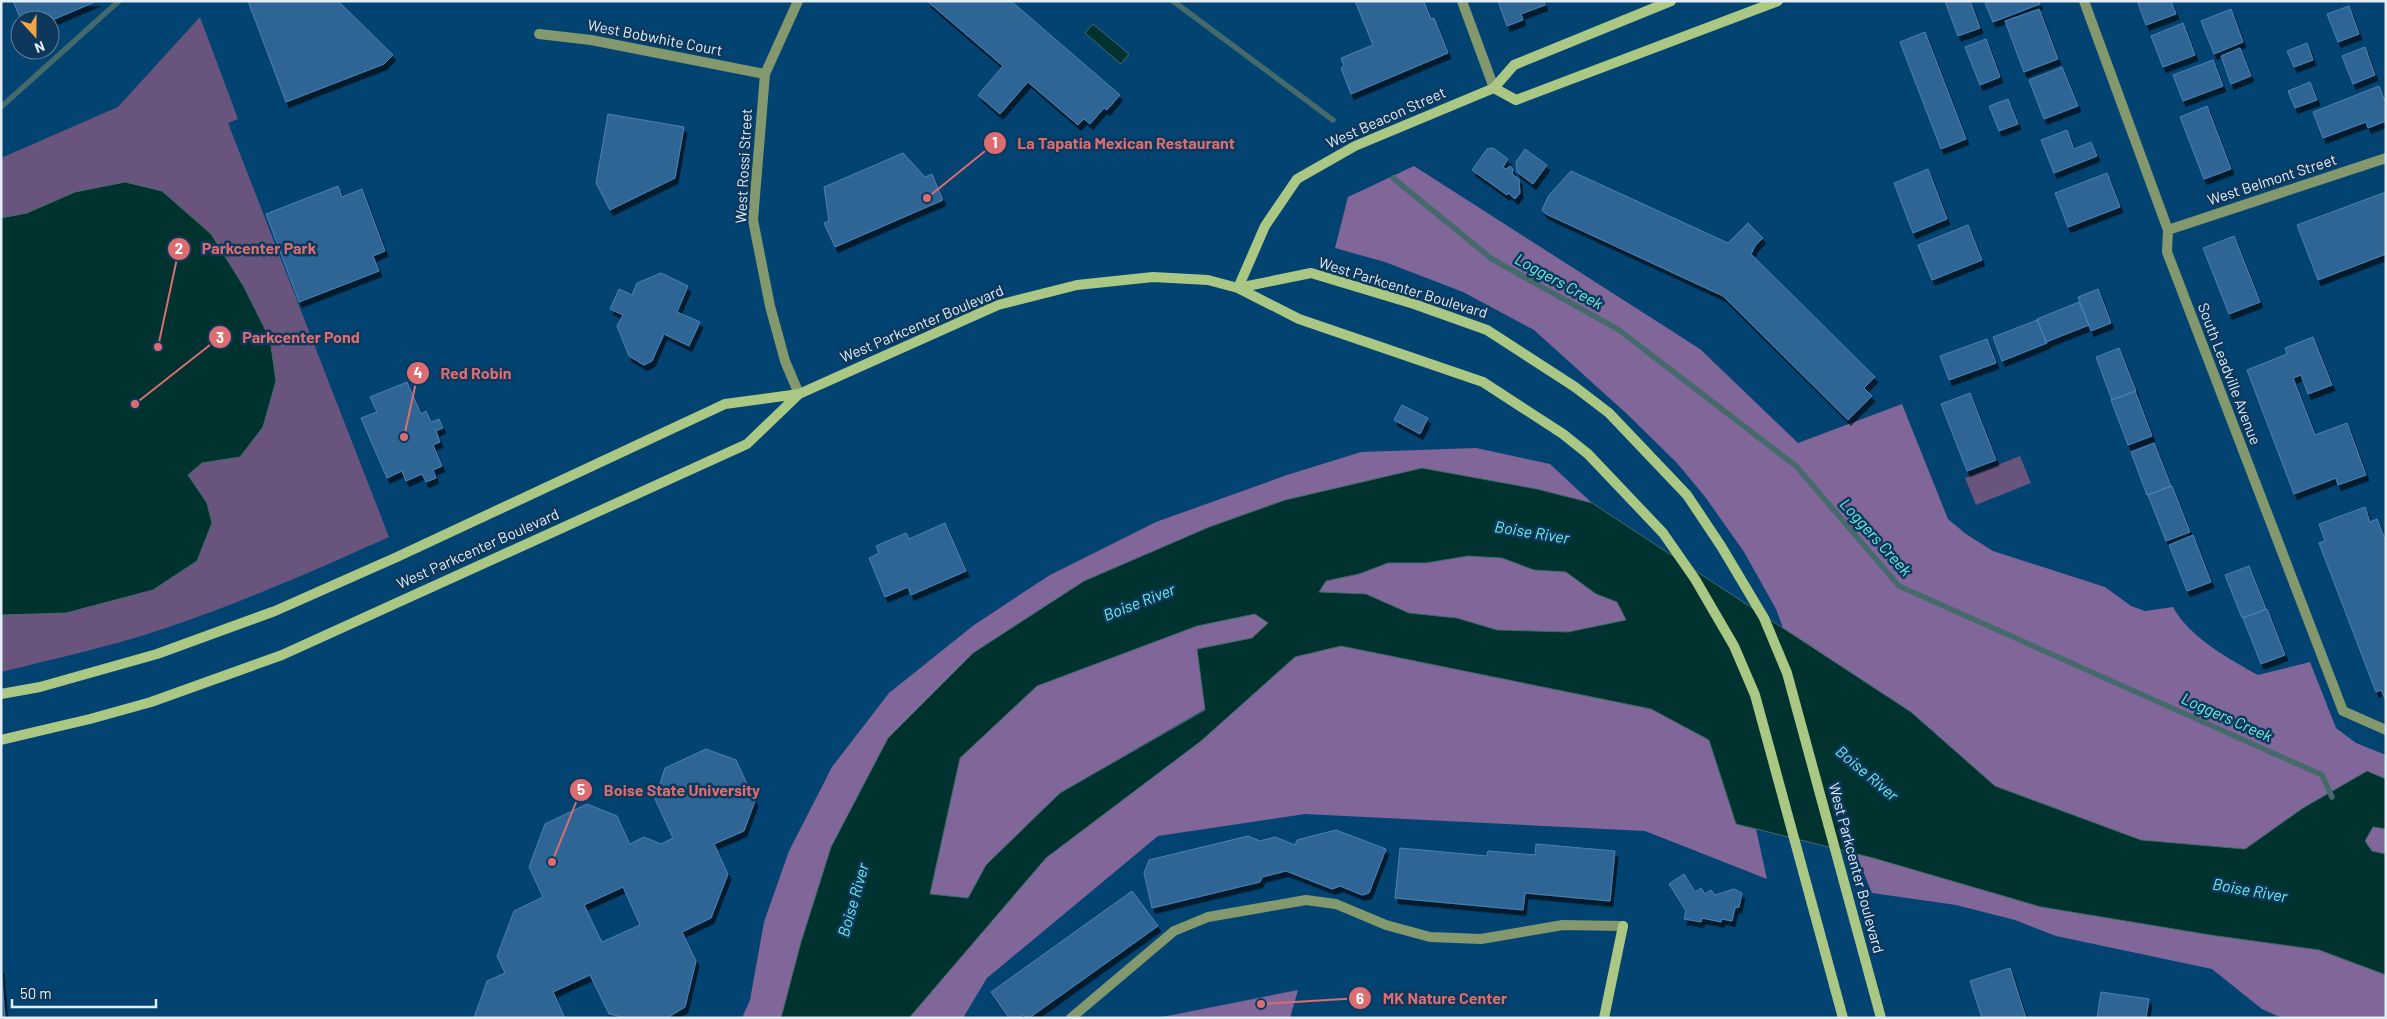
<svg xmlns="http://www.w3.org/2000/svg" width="2387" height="1019" font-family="Barlow,sans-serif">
<defs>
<filter id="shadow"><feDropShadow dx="3" dy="5.5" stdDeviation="0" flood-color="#0009"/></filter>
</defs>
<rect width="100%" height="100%" fill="#034371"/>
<path fill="#68547c" d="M200,17l38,102 -10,4 161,414c-75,34 -151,67 -229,93 -52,17 -106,29 -159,42v-514l117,-51z
M2020,456l11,27 -55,22 -11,-27z"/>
<path fill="#81669a" d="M1414,166l286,183 98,94 104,-39 46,115 18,15 27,17 112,36 26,19 14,5 28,-4c16,30 56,52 85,68l52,-13 26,66 20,15 30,12v24l-19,-8 -64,37 -58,42 -104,-10 -146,-54 -84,-74 -128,-84 -7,-19 -32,-57 -38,-54 -29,-35 -50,-49 -93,-84 -71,-38 -78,-30 -50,-14 13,-51z
M1476,448l74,16 42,39 -55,-14 -116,-21 -337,113 -283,361 -20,76h-39l8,-18 14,-78 25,-71 43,-84 57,-74 85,-68 76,-50 106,-53 131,-47 74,-23z
M1468,556l34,2 32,12 32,2 30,22 21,8 10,18 -59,12 -71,-2 -40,-12 -48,-5 -43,-19 -47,-2 7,-11 33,-7 29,-11h38z
M1255,614l14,9 -16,15 -56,11 8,60 -145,84 -74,72 -18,33 -38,-4 30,-136 77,-72 160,-60z
M1341,646l310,63 58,31 27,84 20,5 11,50 -122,-48 -340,-17 -147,22 -171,142 -24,40h-54l137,-160 31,-25 124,-92 94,-84z
M2373,827l13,2v25l-14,-3 -7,-10z
M1856,854l354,81 109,15 67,25v43h-104l-20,-9 -50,-40 -156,-33 -41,-16 -59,-15 -84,-12z
M1298,990l-8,28h-133z"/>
<path fill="#00322f" stroke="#446a6c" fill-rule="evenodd" d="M1093,24l36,30 -8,10 -36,-31z
M125,182l37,9 49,43 33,53 26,52 6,42 -13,46 -23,30 -38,6 -14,12 19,28 5,20 -15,38 -44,29 -87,23 -65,2v-397l26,-5 48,-21z
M1422,468l115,21 55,14 319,209 84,74 146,54 104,9 58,-41 64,-37 19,8v50l-13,-2 -8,14 7,10 14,3v121l-67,-25 -109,-15 -169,-28 -168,-49 -137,-34 -27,-84 -58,-31 -310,-63 -46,11 -94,84 -155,117 -137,160h-128l20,-76 30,-95 57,-109 85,-85 111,-72 125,-54 76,-27zM1468,556l34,2 32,12 32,2 30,22 21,8 9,18 -58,12 -71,-2 -40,-12 -48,-5 -43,-19 -47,-2 7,-11 33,-7 29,-11h38zM1255,614l13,9 -16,15 -55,11 8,61 -145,83 -74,72 -18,33 -38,-4 30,-136 77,-72 160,-60z"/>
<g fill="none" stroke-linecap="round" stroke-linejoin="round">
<path stroke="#446a6c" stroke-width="5.5" d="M1173,1l160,119
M1,107l118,-106
M1393,178l99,81 127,71 177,136 103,120 423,189 10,22"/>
</g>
<path fill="#2e6595" stroke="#4b82b5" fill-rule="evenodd" filter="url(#shadow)" d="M13,1h84l-47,20 -29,-1z
M248,1h90l55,54 -9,9 -98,38z
M927,1h84l109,94 -13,15 -3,-2 -14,16 -6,-5 -6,6 -50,-43 -28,32 -22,-19 25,-29z
M1355,1l69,1 7,17 3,-1 14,35 -97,41 -10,-26 3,-2 -3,-8 32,-13z
M1498,1h46l1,4 -24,9 2,6 -16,6z
M1945,1h25l10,27 -22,8z
M1990,1h49l1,3 -47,18 -8,-19z
M2143,1h28l5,13 -30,11 -8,-22z
M2349,6l10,28 -21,8 -11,-28z
M2039,9l19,50 -34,13 -19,-51z
M2231,9l12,33 -29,12 -13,-33z
M2183,23l12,32 -32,12 -12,-31z
M1925,32l41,107 -25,10 -41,-107z
M1986,39l14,38 -20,8 -15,-38z
M2307,43l6,17 -19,7 -7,-16z
M2365,47l10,28 -22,9 -11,-28z
M2240,48l11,28 -20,8 -10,-28z
M2213,60l10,26 -40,15 -10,-26z
M2062,67l16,39 -34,13 -15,-39z
M2310,82l7,18 -22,8 -7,-17z
M2379,86l7,17v18l-18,7 -2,-6 -43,16 -10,-26z
M2008,99l10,25 -19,7 -10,-25z
M2207,106l24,63 -27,10 -24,-62z
M608,114l76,13 -9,51 -65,32 -14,-27z
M2067,130l7,19 17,-7 6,14 -43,17 -13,-33z
M1493,148l15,11 -5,8 3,2 4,-3 3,3 -1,5 7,5 1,14 -5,6 -7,-6 -1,2 -35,-25 15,-21z
M1525,149l22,16 -14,19 -16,-12 -1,-10z
M903,153l22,24 7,-3 11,26 -108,47 -11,-24 5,-2 -5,-34z
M1928,169l19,50 -34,14 -19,-50z
M1571,171l157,72 20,-20 15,15 -8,8 -4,8 124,123 -11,11 8,8 -24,24 -125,-124 -177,-82 -4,-4 7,-15z
M2107,173l13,34 -52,20 -13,-34z
M338,186l4,11 20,-8 23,62 -12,5 6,15 -80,31 -33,-88z
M2386,192v62l-68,26 -21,-55z
M1968,225l14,35 -50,20 -14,-35z
M2234,236l26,66 -31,12 -26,-66z
M661,273l27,13 -11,26 23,10 -11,24 -25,-12 -12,27 -8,4 -15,-9 -12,-30 6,-11 -13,-6 9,-20 13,6 5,-12z
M2098,289l13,34 -20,8 -13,-34z
M2079,302l10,23 -43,17 -9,-23z
M2037,320l10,23 -45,18 -9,-24z
M2313,337l19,48 -24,9 -7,-19 -8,3 22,57 32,-12 19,52 -28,10 -2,-7 -42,16 -47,-124 40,-16 -2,-6z
M1987,339l9,24 -47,17 -9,-24z
M2119,348l17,43 -24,9 -16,-43z
M407,382l14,32 5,-3 5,11 8,-3 4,9 -7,3 4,11 -7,3 9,21 -9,4 3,8 -10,4 -4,-8 -16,7 -4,-10 -15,7 -26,-60 16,-6 -7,-15z
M2135,391l17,45 -24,9 -17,-45z
M1970,393l26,67 -29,11 -26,-67z
M1402,405l26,13 -8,16 -26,-14z
M2154,443l17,43 -24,9 -16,-43z
M2172,486l18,46 -24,9 -18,-46z
M2365,507l5,15 7,-3 9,23v159l-5,-11 -5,2 -57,-149 6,-2 -6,-17z
M945,523l21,48 -55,24 -3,-8 -23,10 -16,-39 10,-5 -3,-7 30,-13 3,6z
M2193,535l18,47 -24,9 -18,-46z
M2249,566l17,43 -24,9 -17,-43z
M2267,609l18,46 -24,9 -18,-46z
M706,749l30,11 19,41 -11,30 -30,13 14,30 -17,44 -29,14 14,29 -11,46 -18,11h-40l-18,-4 -19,-39 -37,17 12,26h-91l13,-37 18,-8 -8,-17 17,-45 29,-14 -14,-30 16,-43 42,-20 30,12 13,28 14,-7 17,7 12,-6 -18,-39 10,-31zM623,887l17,38 -38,17 -18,-37z
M1336,830l50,19 -17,44 -7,2 -22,-9 -8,3 -46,-18 -24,6 -2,5 -108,26 -8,-35 5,-13 99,-24 12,5 15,-4 20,8 2,-5z
M1536,844l79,7 -5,50 -85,-8 -2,17 -128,-12 5,-50 87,8 1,-5 47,4z
M1684,874l11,18 6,-4 4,6 6,-4 4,5 19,-6 8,4 -3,14 -4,1 -3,13 -10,-2 -1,3 -19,-4 -1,4 -17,-3 2,-8 -17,-27z
M1132,891l26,35 -129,92 -6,-3 -3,3h-11l-18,-26z
M1,968l4,50h-4z
M2010,968l16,50h-44l-12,-37z
M2101,992l48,7 -3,19h-49z"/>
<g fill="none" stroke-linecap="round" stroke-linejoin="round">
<path stroke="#84986d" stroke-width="10" d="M798,1l-33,73 -12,146 17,86 15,55 14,33
M1462,1l32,87
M2084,1l84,229 -1,22 176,459 43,19
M539,34l52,6 174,34
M2168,230l218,-72
M1071,1018l103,-87 34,-14 98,-17 30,4 50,21 44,12 51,2 82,-14 60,1"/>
<path stroke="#aac884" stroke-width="10" d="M1494,88l22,12 262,-99
M1238,288l73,-15 103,31 73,26 88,57 34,26 78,82 34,51 43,72 23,55 94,345
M1238,288l27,-62 32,-47 58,-33 139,-58 20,-23 157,-64
M1,694l39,-7 117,-33 118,-43 122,-54 328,-153 74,-10 199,-89 79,-20 76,-8 55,3 30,8 61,31 184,63 80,52 25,20 75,79 32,46 39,67 21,49 88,323
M1,740l89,-21 61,-17 131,-47 465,-211 52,-50
M1604,1018l19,-92"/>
</g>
<g text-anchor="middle" stroke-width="5" stroke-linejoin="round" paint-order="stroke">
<g font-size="15" fill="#e3eef9" stroke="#0d385c">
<text transform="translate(655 38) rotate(11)" y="5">West Bobwhite Court</text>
<text transform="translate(1386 118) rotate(-24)" y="5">West Beacon Street</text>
<text transform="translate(744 166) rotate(-87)" y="5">West Rossi Street</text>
<text transform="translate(2272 180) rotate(-18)" y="5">West Belmont Street</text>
<text transform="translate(1403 288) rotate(17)" y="5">West Parkcenter Boulevard</text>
<text transform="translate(922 324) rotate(-23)" y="5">West Parkcenter Boulevard</text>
<text transform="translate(2229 374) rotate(69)" y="5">South Leadville Avenue</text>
<text transform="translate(478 549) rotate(-24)" y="5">West Parkcenter Boulevard</text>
<text transform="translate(1856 868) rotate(75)" y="5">West Parkcenter Boulevard</text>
</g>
<g font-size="16" font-style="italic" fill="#6fede2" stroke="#0d385c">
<text transform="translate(1559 281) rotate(29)" y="6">Loggers Creek</text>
<text transform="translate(1532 532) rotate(9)" y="6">Boise River</text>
<text transform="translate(1876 537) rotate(48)" y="6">Loggers Creek</text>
<text transform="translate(1139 602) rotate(-21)" y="6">Boise River</text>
<text transform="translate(2227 717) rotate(24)" y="6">Loggers Creek</text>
<text transform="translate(1867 773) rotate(40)" y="6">Boise River</text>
<text transform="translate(2250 890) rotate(10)" y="6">Boise River</text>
<text transform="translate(853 900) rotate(-74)" y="6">Boise River</text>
</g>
</g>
<path fill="none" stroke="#db6d71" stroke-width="2" d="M927 198L995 143M158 347L179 249M135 404L220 337M404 437L418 373M552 862L581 790M1261 1004L1360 998"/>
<g fill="#db6d71" stroke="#0d385c" stroke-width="2">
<circle cx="927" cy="198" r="5"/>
<circle cx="158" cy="347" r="5"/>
<circle cx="135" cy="404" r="5"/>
<circle cx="404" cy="437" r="5"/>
<circle cx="552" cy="862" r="5"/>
<circle cx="1261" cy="1004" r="5"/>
<circle cx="995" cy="143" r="12"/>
<circle cx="179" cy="249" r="12"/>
<circle cx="220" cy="337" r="12"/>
<circle cx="418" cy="373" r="12"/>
<circle cx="581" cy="790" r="12"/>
<circle cx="1360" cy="998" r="12"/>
</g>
<g font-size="15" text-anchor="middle" font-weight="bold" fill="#fff">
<text x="995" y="148">1</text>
<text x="179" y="254">2</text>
<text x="220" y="343">3</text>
<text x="418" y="378">4</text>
<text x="581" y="795">5</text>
<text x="1360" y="1004">6</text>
</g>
<g font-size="16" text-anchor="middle" font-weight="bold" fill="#db6d71" stroke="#0d385c" stroke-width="5" stroke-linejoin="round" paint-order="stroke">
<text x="1126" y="149">La Tapatia Mexican Restaurant</text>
<text x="259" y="254">Parkcenter Park</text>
<text x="301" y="343">Parkcenter Pond</text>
<text x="476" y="379">Red Robin</text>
<text x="682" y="796">Boise State University</text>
<text x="1445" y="1004">MK Nature Center</text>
</g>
<rect width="2387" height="1019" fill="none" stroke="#e3eef9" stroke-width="5"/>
<g transform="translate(35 35) rotate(159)"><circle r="24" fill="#0d385c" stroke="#63819b"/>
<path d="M0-4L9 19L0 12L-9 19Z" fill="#f3a443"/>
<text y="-8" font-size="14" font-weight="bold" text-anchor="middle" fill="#e3eef9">N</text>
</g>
<path d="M12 999v8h144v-8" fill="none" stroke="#e3eef9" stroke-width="2.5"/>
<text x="20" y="999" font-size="15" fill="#e3eef9" stroke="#0d385c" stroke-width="4" paint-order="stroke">50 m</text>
</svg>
